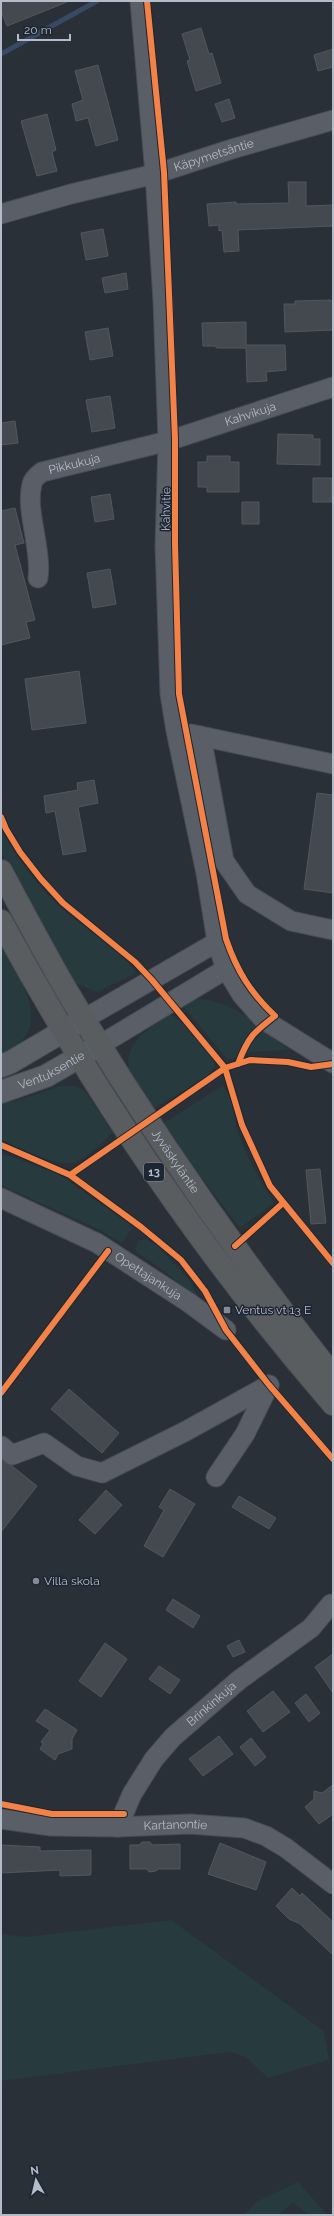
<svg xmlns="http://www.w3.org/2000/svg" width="334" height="2216" font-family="Raleway,sans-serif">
<rect width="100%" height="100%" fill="#2a3038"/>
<path fill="#273a3e" d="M1,830c16,28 35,55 59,77 24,22 58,39 76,66l-39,19 -22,-9 -74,-131z
M1,946c15,26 50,72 16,99 -4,4 -11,6 -16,9z
M192,998c43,2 65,27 97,52l-39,2 -22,8 -44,-53z
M171,1014c17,14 37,31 44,52l-6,9 -58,35c-7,-12 -16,-25 -21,-38 -10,-27 22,-46 41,-58z
M61,1086h14l10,5 28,42c-10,8 -26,25 -37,29 -18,6 -58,-14 -75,-23v-36l15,-2z
M222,1086c10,8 11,24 13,36 7,28 24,57 39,81l-34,25 -79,-103z
M1,1153l58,21 74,53 -11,16 -24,-14 -97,-44z
M145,1239l12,6 33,36 11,21 -37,-31 -29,-20 3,-10z
M171,1920l153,111 5,29 -61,18 -22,-21 -17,-5 -228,29v-147l25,3z
M298,2182l29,33h-17l-17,-12 -15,12h-34l12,-13z"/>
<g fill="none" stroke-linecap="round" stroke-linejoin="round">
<path stroke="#384963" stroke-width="5" d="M1,54l96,-53"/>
</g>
<path fill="#444950" stroke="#52575f" d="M1,1h66v1l-60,24 -6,-15z
M201,28l8,26 3,-1 9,30 -25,8 -9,-30 3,-1 -8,-26z
M333,49v18l-15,4 -4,-16z
M98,65l20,75 -22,6 -8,-28 -12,3 -4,-17 11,-4 -8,-29z
M229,99l6,19 -13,4 -7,-18z
M47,114l9,36 -4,2 5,19 -20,5 -16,-55z
M288,182h18v24l27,-1v21l-95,4 1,21 -15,1 -2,-22 -3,1v-6l-10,1 -2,-22 29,-2v2l53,-1z
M103,229l5,27 -22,4 -5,-27z
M126,273l2,16 -23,4 -3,-15z
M331,300v2h2v28l-48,2 -1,-28h11v-3z
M246,322v23h39l1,25 -20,2 1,9 -20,1 -1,-34h-29l-2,-2h-12l-1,-23z
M108,328l5,28 -23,4 -5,-28z
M110,396l5,32 -23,4 -6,-32z
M15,421l3,22 -17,2v-22z
M278,434l35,1v4h7v26l-43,-1z
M207,456h23v6h9v30h-32v-5h-9v-25h9z
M313,478h19v24h-19z
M110,494l4,25 -19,3 -4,-25z
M242,502h17v22h-17z
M15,508l9,35 -9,2 20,75 -9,2 4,16 -29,7v-134z
M110,569l6,35 -23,4 -6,-35z
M79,671l7,52 -54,7 -7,-51z
M94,780l4,23 -20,4 8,44 -23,4 -8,-44 -9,2 -2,-17 34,-6 -1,-7z
M317,793l16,2v98l-29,-4z
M320,1169l6,54 -15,1 -5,-54z
M69,1389l50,44 -17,20 -51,-44z
M1,1460l11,6 25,20 -36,46z
M170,1489l25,15 -32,53 -19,-11 20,-36 -5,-3z
M106,1490l16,15 -27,29 -16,-14z
M239,1496l37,22 -7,11 -37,-22z
M173,1599l27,17 -7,12 -27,-18z
M239,1640l6,12 -12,5 -6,-11z
M105,1643l22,16 -26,38 -22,-16z
M333,1654v39l-18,-26z
M159,1666l21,14 -10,14 -21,-15z
M273,1691l17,21 -27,20 -16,-21z
M306,1694l14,19 -11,9 -14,-19z
M45,1709l32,21 -5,9v10l-14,5 -3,6 -15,-11 3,-5 -2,-2 9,-12 -14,-9z
M219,1736l14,18 -30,22 -14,-17z
M251,1738l15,19 -11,9 -15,-19z
M333,1785v29l-14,10 -14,-17 9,-8v-8l8,2z
M142,1842h8l2,3 28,-1v25h-22l-2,2 -7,1 -2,-3h-17v-24h9z
M220,1843l46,19 -10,28 -48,-16z
M1,1845l39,2v4l51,-1v25l-31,1v-6l-59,3z
M292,1888l8,8 2,-3 31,29v33l-33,-31 -11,-5 -13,-13z"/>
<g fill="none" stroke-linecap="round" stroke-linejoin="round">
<g stroke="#484c53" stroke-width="21">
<g id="minor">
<path d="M140,1l15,173 8,127 5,140 -3,105 5,148 6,37 30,142 11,69 9,27 16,26 22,25 69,43"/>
<path id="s1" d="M1,214l70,-20 84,-20 77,-25 101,-29"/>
<path id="s2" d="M38,578c4,-30 -13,-68 -6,-94 1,-5 6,-9 10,-12l126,-31 165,-54"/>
<path d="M191,734l142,30"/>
<path d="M201,736l23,125 23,33 44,27 42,9"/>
<path d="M84,1019l133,-77"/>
<path d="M100,1045l126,-76"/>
<path id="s3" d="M1,1198l96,45 91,59 38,28"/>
<path d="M1,1446l11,9 32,-12 33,23 25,7 84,-42 83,-46"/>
<path d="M216,1477l29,-43 24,-49"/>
<path id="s4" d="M1,1819l50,7 67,1 72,-3 54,4 22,8 20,12 47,36"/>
<path id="s5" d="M118,1827l14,-33 22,-35 19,-22 66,-57 72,-52 20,-24"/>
</g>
</g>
<g stroke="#484c55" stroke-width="24">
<g id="major">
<path d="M1,1066l10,-4 73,-43"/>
<path id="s6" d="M1,1092l45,-16 54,-31"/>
</g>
</g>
<g stroke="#474c53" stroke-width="24">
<g id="highway">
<path id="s7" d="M1,871c21,39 42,79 64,117 81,136 170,265 268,388"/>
<path d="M1,921c93,172 204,335 332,483"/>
</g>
</g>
<use href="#minor" stroke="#5a5e66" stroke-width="19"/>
<use href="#major" stroke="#5c6168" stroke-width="22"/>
<use href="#highway" stroke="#5a5d60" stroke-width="22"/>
<g stroke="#1d2633" stroke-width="8">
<path id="cycleway" d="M147,1l17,171 11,267v104l4,151 47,245c11,32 24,53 49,77 -22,17 -27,21 -37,48
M1,817l5,12 14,23 21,27 22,24 72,59 17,18 73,88 17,57 28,61 63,77
M1,1145l69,30 71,52 40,33 24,31 21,39 43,55 64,74
M70,1175l155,-107 25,-8 38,2 23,5 22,-3
M235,1246l48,-43
M1,1393l107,-142
M1,1804l51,10h72"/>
</g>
<use href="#cycleway" stroke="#f48246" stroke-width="6"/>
</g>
<g fill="#848b96" stroke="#1d2633" stroke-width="1.5">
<rect x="223" y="1306" width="8" height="8" rx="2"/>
<circle cx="36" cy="1581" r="4"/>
</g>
<g text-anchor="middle" stroke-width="3" stroke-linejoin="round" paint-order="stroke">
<rect fill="#1d2633" stroke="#878f9c" stroke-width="1" x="144" y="1163" width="20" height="18" rx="3"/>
<g font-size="11" font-weight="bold" fill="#b4bcc9">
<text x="154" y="1176">13</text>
</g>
<g font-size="12" fill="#b4bcc9" stroke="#1d2633">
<text dy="4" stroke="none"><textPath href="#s1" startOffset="221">Käpymetsäntie</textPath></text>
<text dy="4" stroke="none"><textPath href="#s2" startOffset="327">Kahvikuja</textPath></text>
<text dy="4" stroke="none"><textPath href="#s2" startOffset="144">Pikkukuja</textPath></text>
<text transform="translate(166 509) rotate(-89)" y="4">Kahvitie</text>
<text dy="4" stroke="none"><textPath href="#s6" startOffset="55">Ventuksentie</textPath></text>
<text dy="4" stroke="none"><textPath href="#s7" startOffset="339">Jyväskyläntie</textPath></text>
<text dy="4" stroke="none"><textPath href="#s3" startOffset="167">Opettajankuja</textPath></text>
<text dy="4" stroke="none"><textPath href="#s5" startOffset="157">Brinkinkuja</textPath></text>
<text dy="4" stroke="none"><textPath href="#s4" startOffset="175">Kartanontie</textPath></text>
</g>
<g font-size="12" fill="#b4bcc9" stroke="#1d2633" text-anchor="start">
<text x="235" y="1314">Ventus vt 13 E</text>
<text x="44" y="1585">Villa skola</text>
</g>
</g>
<rect width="334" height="2216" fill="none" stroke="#b4bcc9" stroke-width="4"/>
<g transform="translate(36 2180) rotate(352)" stroke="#1d2633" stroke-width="3" paint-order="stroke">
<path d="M0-3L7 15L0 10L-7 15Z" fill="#b4bcc9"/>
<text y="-6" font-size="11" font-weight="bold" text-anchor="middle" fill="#b4bcc9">N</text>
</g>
<path d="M18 34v6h52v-6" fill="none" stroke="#b4bcc9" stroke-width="2"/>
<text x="24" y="34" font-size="12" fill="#b4bcc9" stroke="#1d2633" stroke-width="3" paint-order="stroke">20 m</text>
</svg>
